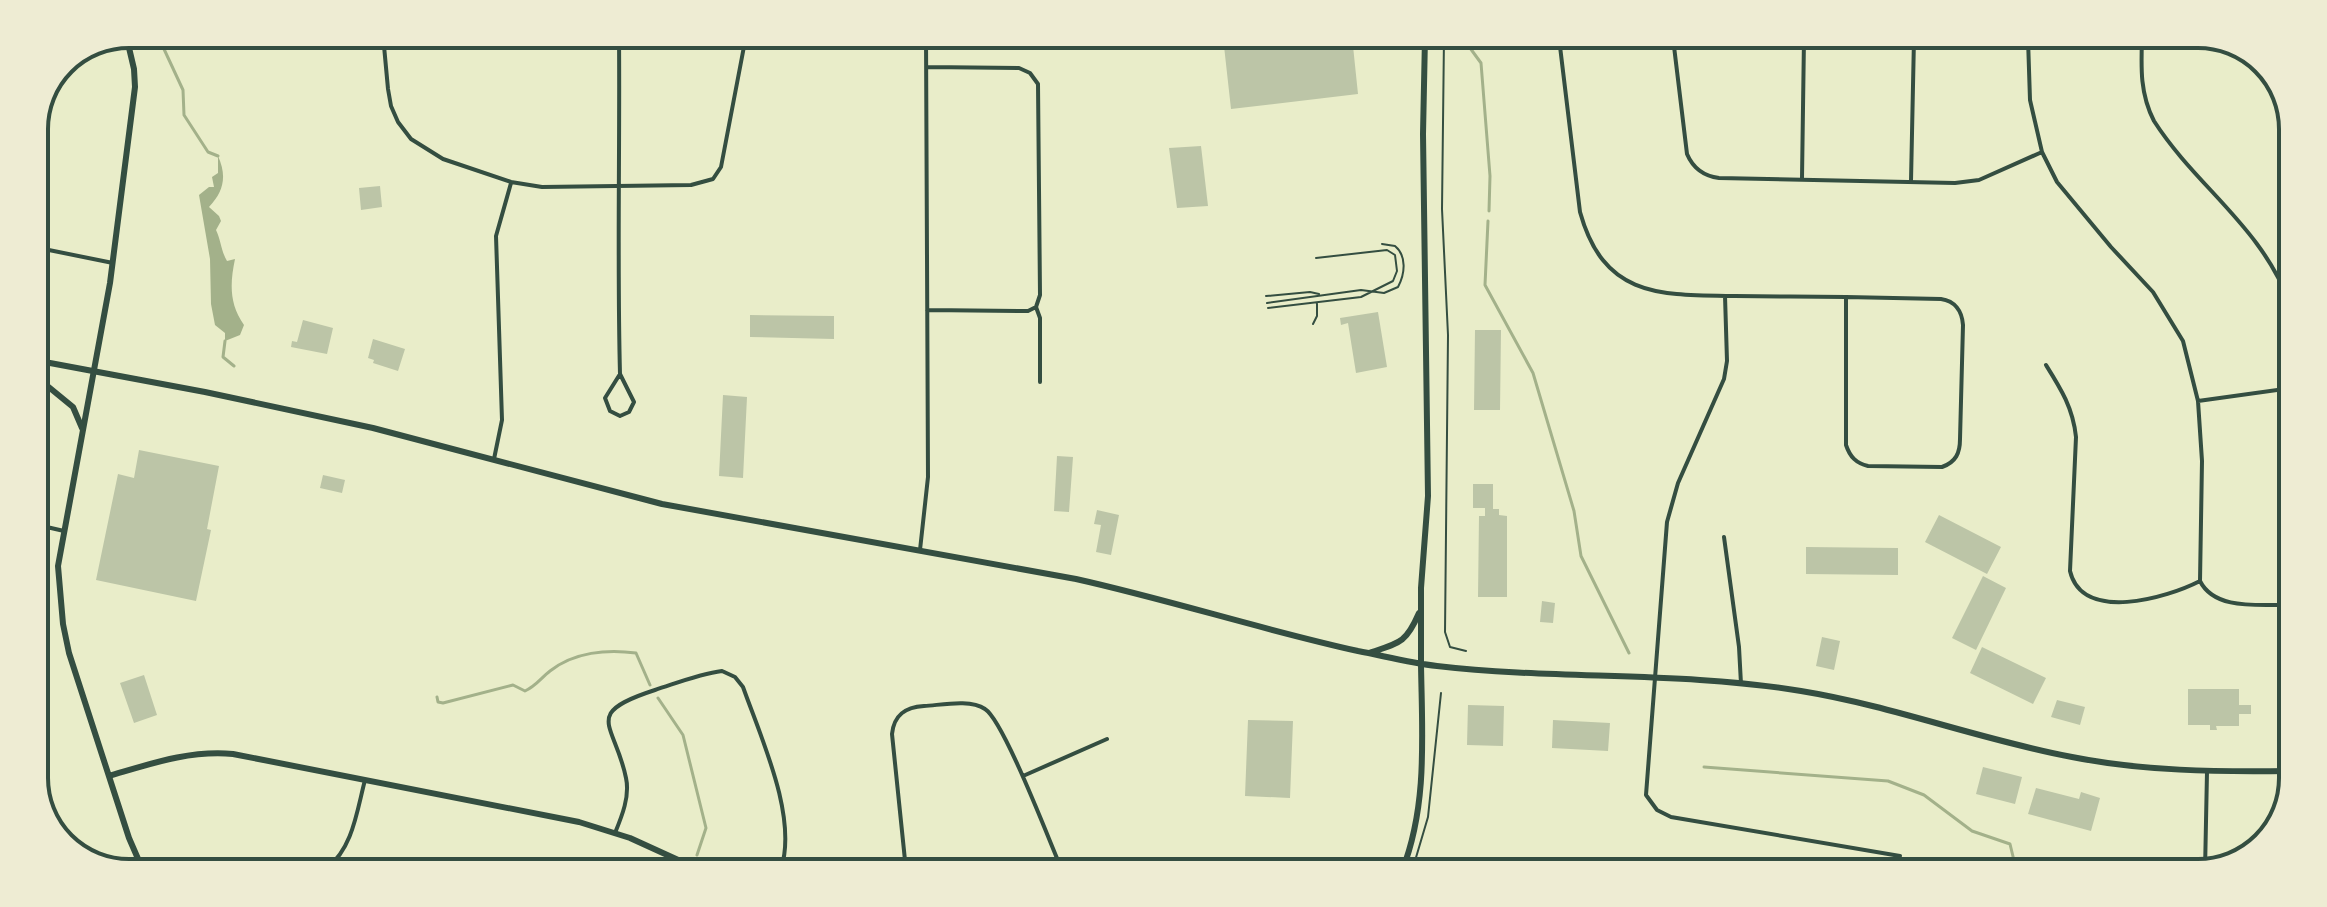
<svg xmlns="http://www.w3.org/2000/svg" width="2327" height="907" font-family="Quicksand,sans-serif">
<rect width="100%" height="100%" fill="#e9edc9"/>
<path fill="#a3b18a" d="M218,156c9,20 6,35 -9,51l10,9 2,5 -5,9c5,10 5,21 11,31l8,-2c-5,24 -6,45 9,66l-4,10 -15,6v-8l-10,-8 -4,-21 -1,-45 -11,-64 10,-8h5l-2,-10 6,-4z"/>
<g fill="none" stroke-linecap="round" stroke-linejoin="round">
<path stroke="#a3b18a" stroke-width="3" d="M157,34l26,56 1,25 24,37 10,4
M1462,37l19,26 9,113 -1,35
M1488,221l-3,64 48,88 41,138 7,45 48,97
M225,341l-2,16 11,9
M437,697l1,5 5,1 70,-18 12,6c11,-5 16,-13 25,-20 24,-19 57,-22 86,-18l14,32
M658,698l25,37 23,93 -9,27
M1704,767l184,14 36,14 48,36 38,13 7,29"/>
</g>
<path fill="#bcc5a7" d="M1223,37h99l2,12 29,-3 5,48 -127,15z
M1201,146l7,60 -31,2 -8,-60z
M380,186l2,21 -21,3 -2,-22z
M1378,312l9,55 -31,6 -8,-50 -7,2 -1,-7z
M750,315l84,1v23l-84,-2z
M303,320l30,8 -6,26 -36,-7 1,-6 5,1z
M1475,330h26l-1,80h-26z
M373,339l32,10 -7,22 -25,-8 1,-3 -6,-2z
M723,395l24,2 -4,81 -24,-2z
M139,450l80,16 -12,63 4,1 -15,71 -100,-21 22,-106 16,4z
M1057,456l16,1 -4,55 -15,-1z
M323,475l22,5 -3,13 -22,-5z
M1473,484h20v25h6v6l8,1v81h-29l1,-81h6v-8h-12z
M1097,510l22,5 -8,40 -15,-3 5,-27 -7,-1z
M1939,515l62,32 -14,27 -62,-32z
M1806,547l92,1v27l-92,-1z
M1983,576l23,12 -30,62 -24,-12z
M1542,601l13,2 -2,20 -13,-1z
M1822,637l18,4 -6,29 -18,-4z
M1982,647l64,31 -13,26 -63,-31z
M144,675l13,40 -23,8 -14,-40z
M2188,689h51v16h12v9h-12v12h-23l1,4h-7v-5h-22z
M2057,700l28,7 -5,18 -29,-8z
M1468,705l36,1 -1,40 -36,-1z
M1248,720l45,1 -3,77 -45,-2z
M1553,720l57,3 -2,28 -56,-3z
M1983,767l39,10 -7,27 -39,-10z
M2036,788l43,11 2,-7 19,6 -9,33 -63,-17z"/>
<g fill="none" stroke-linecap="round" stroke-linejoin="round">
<path stroke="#344e41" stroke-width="2" d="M1444,37l-2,172 6,126 -3,297 5,15 16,4
M1412,871l16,-54 13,-124"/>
<path stroke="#344e41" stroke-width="2" d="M1266,296l44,-4 9,2
M1267,303l94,-13 23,3 14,-6c7,-13 9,-31 -3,-41l-13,-2
M1268,308l93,-11 32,-16 4,-10 -2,-16 -8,-5 -71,8
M1313,324l4,-8v-13"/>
<path stroke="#344e41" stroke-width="4" d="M383,35l5,54 3,17 7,16 13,17 32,20 68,23 31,5 149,-2 22,-6 8,-12 25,-131
M619,35c1,113 -2,226 1,339
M1559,38l21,174c24,86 80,83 155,84 37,0 74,1 111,1
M1673,38l14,116c6,14 16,22 32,24l236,5 24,-3 63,-28
M2028,39l2,61 12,52 15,30 54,65 42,45 30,49 15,60 4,60 -2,120c15,30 60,23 89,24
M2142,39c-1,29 -2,55 12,82 43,67 109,106 137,186
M383,40l40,-5
M2258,60l9,21 19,24
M927,67l92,1 11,5 8,11 2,211 -4,12 4,11v64
M1802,178l2,-140
M1911,181l3,-143
M34,247l79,16
M1725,296l2,65 -3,18 -46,104 -11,39 -21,273 11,15 14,7 229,39
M1846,297l95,2c14,2 21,12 22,26l-3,114c0,14 -4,23 -18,28l-74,-1c-12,-3 -18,-9 -22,-21z
M927,310l101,1 8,-4
M2046,365c15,24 27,43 30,72l-6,134c12,52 97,27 130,10
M620,374l14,28 -5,10 -9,4 -10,-5 -5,-13z
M2198,401l93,-13
M494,459l8,-39 -6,-184 15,-53
M34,522l4,3 26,6
M1724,537l15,110 2,37
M920,550l8,-73 -2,-441
M1023,776l84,-37
M615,833c7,-17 15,-37 11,-55 -11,-55 -45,-64 29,-88 22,-7 44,-16 67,-19l13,6 8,10c18,51 55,130 38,182
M327,868c26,-20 30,-58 38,-88
M906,870l-14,-136c2,-20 14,-27 32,-28 18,-1 46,-7 61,3 19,12 65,134 77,161
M1089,870l28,-8 33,8
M2205,871l2,-99"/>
<path stroke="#344e41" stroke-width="6" d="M126,35l8,34 1,18 -25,196 -52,283 5,58 6,29 60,185 13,30
M109,776c41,-12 80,-26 124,-22l346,68 51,16 68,31
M1402,871c26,-66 20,-137 19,-207"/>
<path stroke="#344e41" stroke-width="6" d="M34,360l171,32 168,36 289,76 414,75c94,21 187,51 282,72 26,5 52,12 79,15 121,14 244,5 364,25 92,15 180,49 271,66 70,14 145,15 216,14
M34,375l39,32 9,21
M1369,653c31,-10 37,-10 50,-40
M1421,664v-76l7,-92 -5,-362 2,-97"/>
</g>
<path d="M0 0H2327V907H0ZM129 48H2198A81 81 0 0 1 2279 129V778A81 81 0 0 1 2198 859H129A81 81 0 0 1 48 778V129A81 81 0 0 1 129 48Z" fill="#eeecd3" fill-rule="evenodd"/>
<path fill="none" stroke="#344e41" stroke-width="4" d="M129 48H2198A81 81 0 0 1 2279 129V778A81 81 0 0 1 2198 859H129A81 81 0 0 1 48 778V129A81 81 0 0 1 129 48Z"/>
</svg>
